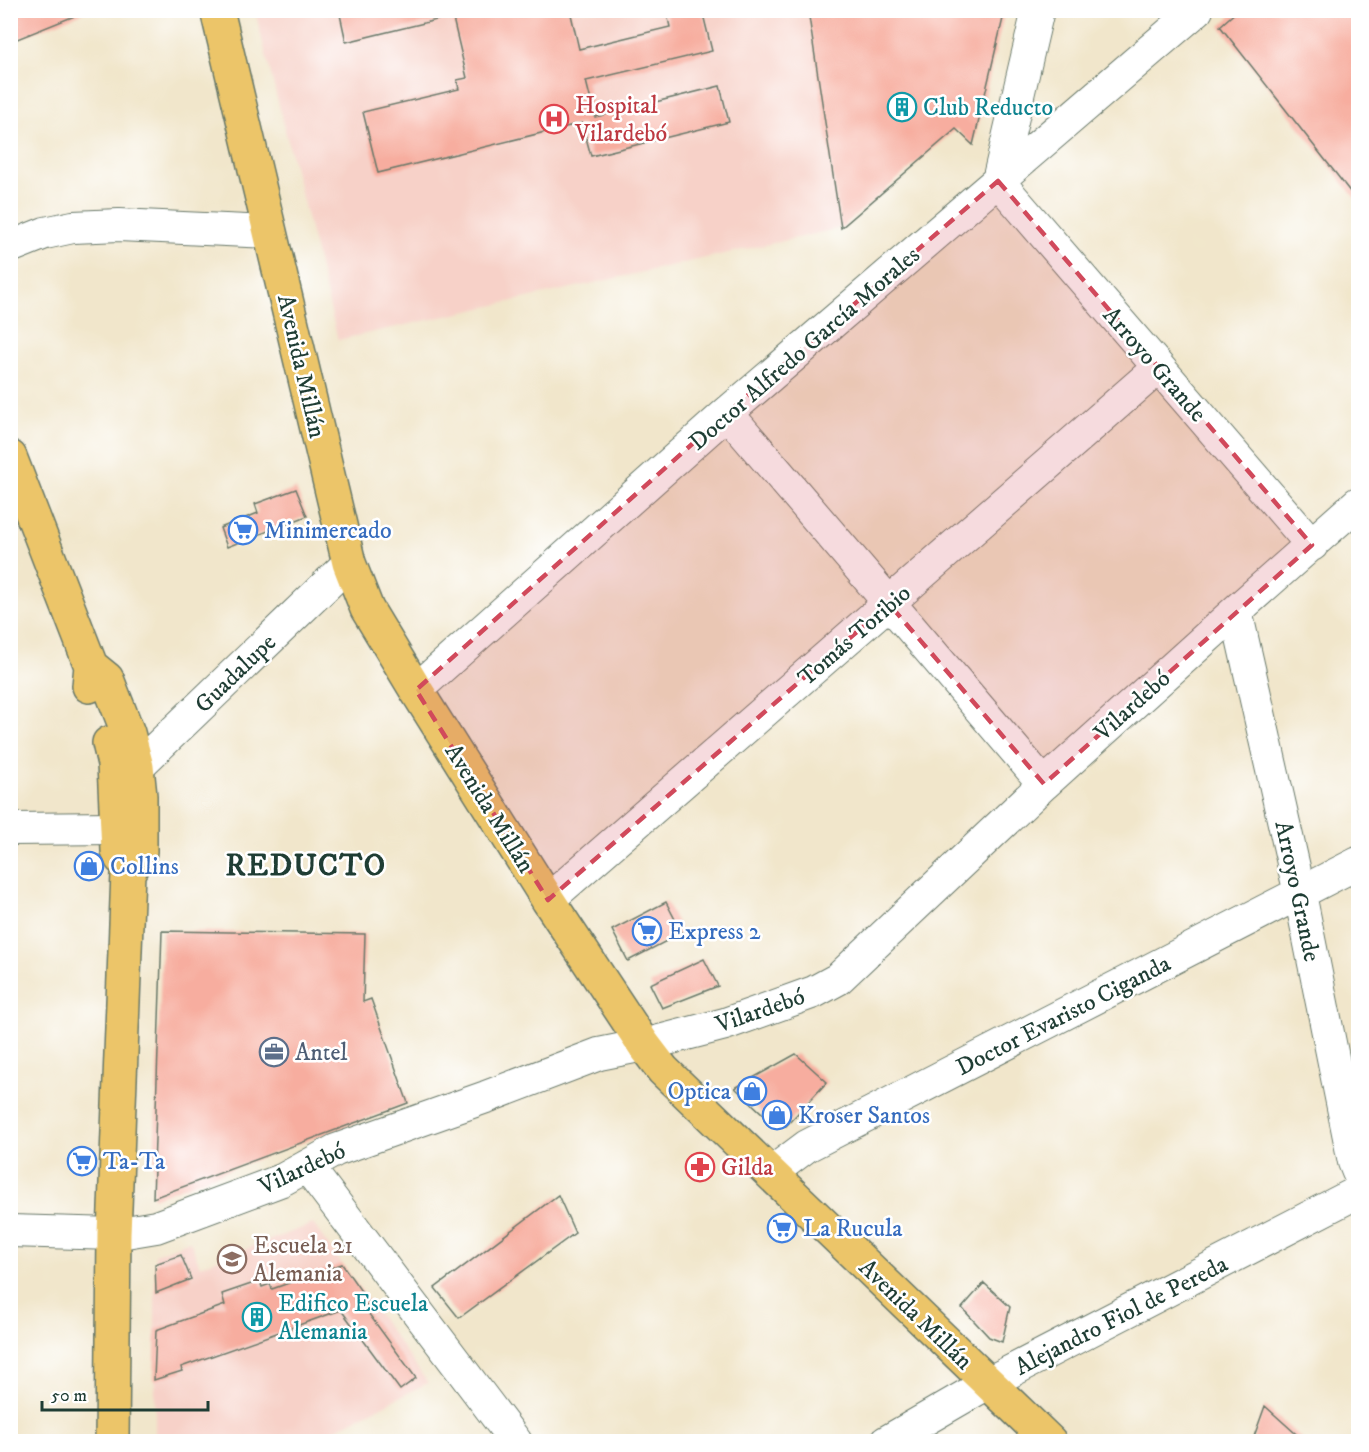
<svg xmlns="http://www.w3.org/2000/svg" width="1369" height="1452" font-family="'IM FELL DW Pica',serif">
<rect width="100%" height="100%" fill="#fff"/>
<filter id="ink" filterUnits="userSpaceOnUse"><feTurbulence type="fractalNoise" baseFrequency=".0167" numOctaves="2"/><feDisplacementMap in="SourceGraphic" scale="12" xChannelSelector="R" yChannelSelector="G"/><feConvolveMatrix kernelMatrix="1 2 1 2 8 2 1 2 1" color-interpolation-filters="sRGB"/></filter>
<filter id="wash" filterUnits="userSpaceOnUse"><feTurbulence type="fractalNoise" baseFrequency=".008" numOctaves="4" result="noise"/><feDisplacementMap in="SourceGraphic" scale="24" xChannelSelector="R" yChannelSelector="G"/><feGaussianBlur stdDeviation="1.35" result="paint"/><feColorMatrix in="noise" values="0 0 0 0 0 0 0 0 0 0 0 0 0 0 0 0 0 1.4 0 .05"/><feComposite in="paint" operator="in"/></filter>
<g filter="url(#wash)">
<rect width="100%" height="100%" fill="#f1e6cb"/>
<path fill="#f7d1c8" d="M255,11h553l33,217 -503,112z
M313,1224l115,159 -117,58h-156v-187l35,-13 10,25z"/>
<g id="blocks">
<path fill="#f7ad9f" d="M10,10h76l1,1 -77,31z
M339,10h109l1,7 -103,25z
M451,10h119l9,39 91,-22 -4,-17h36l10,41 -126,30 9,36 125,-31 9,36 -138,34 -9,-33 -204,50 -15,-61 96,-23 -2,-9 10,-2z
M808,10h197l-32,135 -17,-16 -115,99z
M1238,10h121v193l-139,-177z
M296,489l11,27 -80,31 -7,-19 38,-15 -3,-9z
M666,902l16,31 -54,28 -16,-31z
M162,931l203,3 -2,68 8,-3 37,104 -255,95z
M704,959l14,27 -56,22 -12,-24z
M796,1054l31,28 -41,44h-10l-41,-38z
M558,1195l17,38 -116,85 -24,-30z
M181,1255l10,24 -35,14 -1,-29z
M342,1264l28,40 -7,2 53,72 -16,12 -59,-80 -160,57 1,4 -28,9 2,-50 69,-25 -3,-11 38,-13 2,6 8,-3 2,5z
M984,1283l26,24 -8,35 -13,-5 -27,-29z
M1265,1406l40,36h-53z"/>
</g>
</g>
<g filter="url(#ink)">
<use href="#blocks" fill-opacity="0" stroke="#687869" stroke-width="1.5"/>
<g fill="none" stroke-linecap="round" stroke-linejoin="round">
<g stroke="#687869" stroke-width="34">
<path id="minor" d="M1038,10l-40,171 314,364
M10,247l35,-14 28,-6 46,-2 151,7
M727,413l317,371
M1236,611l64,283 54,268 4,10
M416,690l311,-277 470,-403
M114,764l23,3 212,-204
M10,829l107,-1
M548,900l610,-532
M307,1166l209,276
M771,1173l36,-27 551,-283
M10,1231l104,3 42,-7 126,-47 54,-30 150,-53 113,-43 45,-9 81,-21 89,-32 24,-13 206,-195 192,-173 122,-108
M886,1442l102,-59 370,-191"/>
</g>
<g stroke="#687869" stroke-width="36">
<path id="major" d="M217,10l132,553 18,46 49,81 132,210 96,145 19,25 387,372
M10,457l81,209 -2,20
M91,666l16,13 21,54 9,34 3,29v56l-12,21 -14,361 -2,208
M109,743l5,21 4,87 3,7"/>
</g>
<use href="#minor" stroke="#fff" stroke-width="32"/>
<use href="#major" stroke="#ecc569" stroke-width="33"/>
</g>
</g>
<path fill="#d1495b" fill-opacity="0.2" stroke="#d1495b" stroke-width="4.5" stroke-dasharray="12 8" stroke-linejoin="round" d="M998,181l314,364 -268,239 -155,-180 -341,296 -132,-210 311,-277z"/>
<defs>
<g id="building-ring" transform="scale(1.5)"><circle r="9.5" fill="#fff" stroke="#0f9aa8" stroke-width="1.5"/><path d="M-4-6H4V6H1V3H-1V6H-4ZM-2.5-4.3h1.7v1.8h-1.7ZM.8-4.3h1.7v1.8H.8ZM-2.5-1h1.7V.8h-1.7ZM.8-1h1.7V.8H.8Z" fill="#0f9aa8"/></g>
<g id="hospital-ring" transform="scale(1.5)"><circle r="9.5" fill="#fff" stroke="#e0444e" stroke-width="1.5"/><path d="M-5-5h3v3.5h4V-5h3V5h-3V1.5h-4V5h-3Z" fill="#e0444e"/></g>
<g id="supermarket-ring" transform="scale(1.5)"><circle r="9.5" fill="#fff" stroke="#3f7fe0" stroke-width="1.5"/><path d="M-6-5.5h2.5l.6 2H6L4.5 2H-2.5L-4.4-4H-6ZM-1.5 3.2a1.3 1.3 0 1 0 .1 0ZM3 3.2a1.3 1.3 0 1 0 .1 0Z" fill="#3f7fe0"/></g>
<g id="shop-ring" transform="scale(1.5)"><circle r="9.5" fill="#fff" stroke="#3f7fe0" stroke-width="1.5"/><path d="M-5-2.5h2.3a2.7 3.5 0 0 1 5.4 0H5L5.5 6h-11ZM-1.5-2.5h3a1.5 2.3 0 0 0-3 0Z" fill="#3f7fe0"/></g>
<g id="office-ring" transform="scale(1.5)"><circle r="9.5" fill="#fff" stroke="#5c6f8a" stroke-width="1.5"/><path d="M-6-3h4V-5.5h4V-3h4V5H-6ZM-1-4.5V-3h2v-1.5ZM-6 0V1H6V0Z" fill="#5c6f8a"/></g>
<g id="pharmacy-ring" transform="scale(1.5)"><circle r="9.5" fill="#fff" stroke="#e0444e" stroke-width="1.5"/><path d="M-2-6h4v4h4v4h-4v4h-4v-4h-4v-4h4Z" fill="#e0444e"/></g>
<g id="school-ring" transform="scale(1.5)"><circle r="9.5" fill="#fff" stroke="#8d6e63" stroke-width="1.5"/><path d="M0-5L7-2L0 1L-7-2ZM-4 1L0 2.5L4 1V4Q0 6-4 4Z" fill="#8d6e63"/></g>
</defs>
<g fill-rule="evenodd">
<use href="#building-ring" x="902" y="107"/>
<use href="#hospital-ring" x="554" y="119"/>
<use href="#supermarket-ring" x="243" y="530"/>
<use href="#shop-ring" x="89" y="866"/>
<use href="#supermarket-ring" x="647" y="931"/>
<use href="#office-ring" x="274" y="1052"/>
<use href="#shop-ring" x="752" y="1091"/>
<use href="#shop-ring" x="777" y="1115"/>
<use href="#supermarket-ring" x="82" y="1161"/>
<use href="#pharmacy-ring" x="700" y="1167"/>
<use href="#supermarket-ring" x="782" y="1228"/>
<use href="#school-ring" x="232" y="1259"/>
<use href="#building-ring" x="257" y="1317"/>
</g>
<g text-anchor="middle" stroke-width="5" stroke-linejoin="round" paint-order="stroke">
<g font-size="24" fill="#be3a42" stroke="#fff" text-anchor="start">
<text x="575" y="113">Hospital<tspan x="575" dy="28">Vilardebó</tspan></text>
<text x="721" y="1175">Gilda</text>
</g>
<g font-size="24" fill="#0d838f" stroke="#fff" text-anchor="start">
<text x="923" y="115">Club Reducto</text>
<text x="278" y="1311">Edifico Escuela<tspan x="278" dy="28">Alemania</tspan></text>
</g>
<g font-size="24" fill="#1f3d34" stroke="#fff">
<text transform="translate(804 348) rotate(-41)" y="8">Doctor Alfredo García Morales</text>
<text transform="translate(1155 364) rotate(49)" y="8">Arroyo Grande</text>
<text transform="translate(302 366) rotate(77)" y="8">Avenida Millán</text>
<text transform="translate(854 635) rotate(-41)" y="8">Tomás Toribio</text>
<text transform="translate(235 673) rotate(-44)" y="8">Guadalupe</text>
<text transform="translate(1132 705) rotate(-42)" y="8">Vilardebó</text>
<text transform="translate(490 808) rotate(58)" y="8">Avenida Millán</text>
<text transform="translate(1298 891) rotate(78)" y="8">Arroyo Grande</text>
<text transform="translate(760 1010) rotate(-19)" y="8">Vilardebó</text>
<text transform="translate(1063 1015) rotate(-27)" y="8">Doctor Evaristo Ciganda</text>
<text transform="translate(302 1168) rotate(-25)" y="8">Vilardebó</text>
<text transform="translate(916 1314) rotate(44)" y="8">Avenida Millán</text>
<text transform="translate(1121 1315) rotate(-27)" y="8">Alejandro Fiol de Pereda</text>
</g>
<g font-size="24" fill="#366cbe" stroke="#fff" text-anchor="start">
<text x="264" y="538">Minimercado</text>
<text x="110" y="874">Collins</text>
<text x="668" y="939">Express 2</text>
<text x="731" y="1099" text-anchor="end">Optica</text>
<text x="798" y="1123">Kroser Santos</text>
<text x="103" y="1169">Ta-Ta</text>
<text x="803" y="1236">La Rucula</text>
</g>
<g font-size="24" fill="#4e5e75" stroke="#fff" text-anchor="start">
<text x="295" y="1060">Antel</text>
</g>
<g font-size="24" fill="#785e54" stroke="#fff" text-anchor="start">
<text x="253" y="1253">Escuela 21<tspan x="253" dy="28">Alemania</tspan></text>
</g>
<g font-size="30" font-weight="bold" letter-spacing="1.5" fill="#1f3d34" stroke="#fff">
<text x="306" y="875">REDUCTO</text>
</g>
</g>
<rect width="1369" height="1452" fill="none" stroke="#fff" stroke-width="36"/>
<path d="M42 1401v9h166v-9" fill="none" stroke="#1f3d34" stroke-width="3"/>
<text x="51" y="1401" font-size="18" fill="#1f3d34" stroke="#ffffff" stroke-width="4.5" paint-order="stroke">50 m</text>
</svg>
